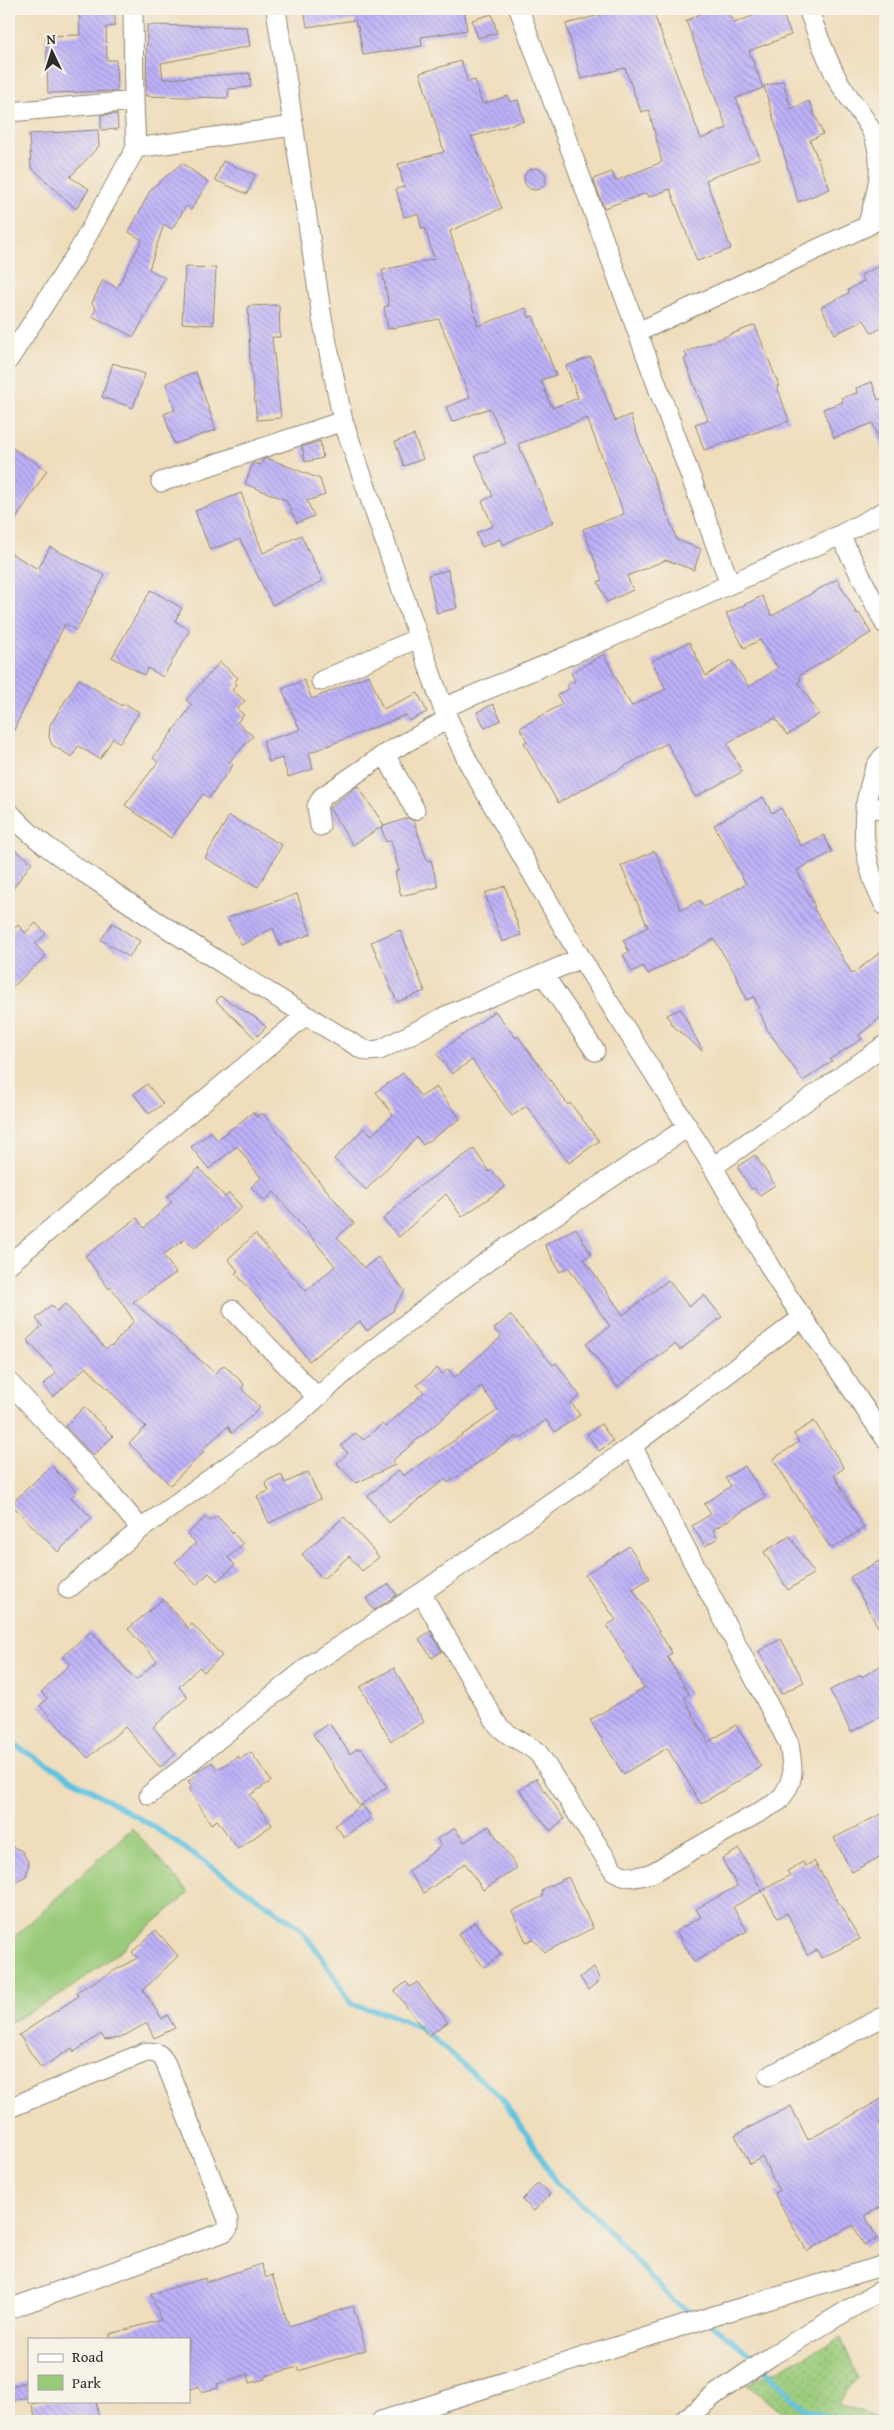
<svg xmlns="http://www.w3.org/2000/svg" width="894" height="2430" font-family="'Gentium Book Plus',serif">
<defs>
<pattern id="grass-dots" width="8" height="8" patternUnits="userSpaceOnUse" patternTransform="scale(1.25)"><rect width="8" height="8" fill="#99ca79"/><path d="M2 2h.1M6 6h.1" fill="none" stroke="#7da463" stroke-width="1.8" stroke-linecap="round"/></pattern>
<pattern id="building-back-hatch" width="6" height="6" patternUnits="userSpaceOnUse" patternTransform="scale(1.25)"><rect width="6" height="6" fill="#bdb1f9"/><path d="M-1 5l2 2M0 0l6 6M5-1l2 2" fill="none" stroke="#9a90ca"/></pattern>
</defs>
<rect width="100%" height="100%" fill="#f7f3e8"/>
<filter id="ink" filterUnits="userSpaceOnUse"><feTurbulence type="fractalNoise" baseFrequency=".02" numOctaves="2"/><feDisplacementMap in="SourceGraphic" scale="10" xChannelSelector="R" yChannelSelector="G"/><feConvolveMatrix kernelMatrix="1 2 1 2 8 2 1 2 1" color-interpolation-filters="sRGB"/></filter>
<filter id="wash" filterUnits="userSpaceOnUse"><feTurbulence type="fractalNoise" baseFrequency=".0096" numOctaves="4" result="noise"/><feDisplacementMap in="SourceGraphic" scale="20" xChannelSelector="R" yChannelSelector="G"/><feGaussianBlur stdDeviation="1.12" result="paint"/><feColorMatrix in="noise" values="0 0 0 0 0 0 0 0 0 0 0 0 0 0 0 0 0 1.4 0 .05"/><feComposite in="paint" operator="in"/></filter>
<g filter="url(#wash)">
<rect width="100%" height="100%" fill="#efddbb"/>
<path fill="url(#grass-dots)" stroke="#627a52" d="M841,2338l17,40 -20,26 47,17h-92l-46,-36z"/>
<path fill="#99ca79" stroke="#627a52" d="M132,1828l57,65 -73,61 -52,39 -55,30v-81z"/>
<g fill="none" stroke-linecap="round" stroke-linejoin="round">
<path stroke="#61c2df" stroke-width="5.5" d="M9,1742l145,85 144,99 24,31 30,48 34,8 35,15 80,69 27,39 28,47 37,31 82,89 22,13
M708,2322l42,32 54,55 41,12"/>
</g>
<g id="blocks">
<path fill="url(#building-back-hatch)" d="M79,9h36v17l-9,1 1,33h9l1,31 -69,2 -2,-57 34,-1z
M304,9h160l3,21 -46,7 1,9 -59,9 -5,-29h-2l-1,-6 -48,7z
M621,9h31l49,130 26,-11 -41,-107 23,-12h17l8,14 37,-14h10l10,26 -42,16 14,37 -27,10 24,60 -54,22 25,69 -34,12 -27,-72 -21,8 -2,-4 -43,15 -11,-29 19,-7 3,9 47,-19 -13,-52 -8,2 -16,-44 -44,11 -15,-55z
M492,14l5,19 -19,5 -6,-18z
M147,25l100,2 3,19 -89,17 2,16 87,-6 1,14 -22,2 -1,9 -82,-2z
M461,61l7,21 7,-2 7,24 26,-8 2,6 8,-2 6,21 -53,16 31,71 -52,23 28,95 48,-18 3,9 4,-1 23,59 -15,5 11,28 26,-10 -12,-32 25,-9 24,64 15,-6 47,125 24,9 -7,21 -28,-10 -39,16 6,14 -26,12 -9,-20 4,-2 -19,-51 41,-15 -37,-96 -69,26 35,78 -51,23 -2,-6 -18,8 -6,-14 17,-7 -11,-25 11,-5 -18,-40 31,-13 -16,-35 -38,14 -6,-15 24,-9 -31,-79 -51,10 -4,-22 5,-1 -7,-36 52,-11 -9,-31 -3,1 -4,-15 -14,3 -8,-28 8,-2 -6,-23 46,-12 -24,-79z
M783,81l8,28 18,-8 14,33 -13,6 20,49 -32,13 -34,-116z
M117,114l1,15 -17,1v-15z
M98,130l1,16 -29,31 19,12 -13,20 -45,-42 -2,-33z
M223,161l32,14 -8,19 -32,-14z
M182,163l26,19 -17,28 -5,-4 -14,23 -8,-5 -15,45 16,9 -31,59 -42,-21 4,-7 -4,-6 11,-23 14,8 25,-48 -13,-8 22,-43z
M524 179a11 11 0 1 1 22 0a11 11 0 1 1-22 0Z
M885,263v63l-13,7 -8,-13 -29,14 -14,-27 28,-14 -1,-3 16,-9 -3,-6z
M185,267l31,1 -3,57 -31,-2z
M279,305l1,32h-8l9,81 -24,2 -7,-61 -2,-53z
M755,325l24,61h-2l12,35 -85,29 -9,-26 13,-4 -24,-61 3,-1 -2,-6z
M113,363l32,11 -12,34 -31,-11z
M196,372l20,58 -42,14 -10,-30 11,-4 -9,-27z
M872,382l6,18 7,-3v56h-2l-10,-30 -39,15 -11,-29 20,-7 -2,-4 16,-5 -1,-5z
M414,435l9,24 -19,7 -9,-24z
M320,441l3,17 -18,4 -3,-15z
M9,446l38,24 -38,60z
M267,458l53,21 5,16 -18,6 7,15 -17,7 -11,-23 -41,-16 8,-21 8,2 2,-5z
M241,493l22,60 38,-18 22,46 -51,24 -32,-66 -30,11 -15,-39z
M50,547l55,28 -29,56 -11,-7 -56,116v-188l29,17z
M448,570l9,38 -20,5 -9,-38z
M837,579l20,35 2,-1 12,20 -72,43 2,4 -3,2 21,32 -32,21 -12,-17 -48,25 15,29 -47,25 -28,-54 -109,60 -34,-60 3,-2 -7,-13 42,-24 -5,-9 12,-6 -2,-4 8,-4 -4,-8 33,-19 20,40 8,12 34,-17 -14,-28 37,-19 17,34 25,-16 18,27 29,-19 -18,-28 -16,8 -18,-34 36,-18 10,20z
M151,590l31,18 -7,13 15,9 -27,47 -15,-9 -4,7 -32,-18z
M220,662l18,16 -4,4 3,2 -5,6 13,11 -8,8 7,6 -7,7 16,14 -24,26 4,3 -24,33 -6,-4 -32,44 -46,-33 33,-43 -5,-4 39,-53 -6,-5z
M369,675l14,34 35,-16 9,19 -18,9 -3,-6 -97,38 4,16 -25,8 -6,-19 -13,4 -6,-21 37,-11 -18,-41 22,-9 8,19z
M79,679l43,27 2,-3 15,9 -19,31 -7,-5 -13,21 -22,-13 -6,11 -20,-12 -3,-8 1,-12z
M493,704l8,16 -16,8 -8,-16z
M358,786l26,39 -31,20 -24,-37z
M763,797l9,16 9,-5 20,38 23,-11 8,17 -35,18 18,37h-2l39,67 33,-25v65l-26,21 3,4 -32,20 2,2 -29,20 -36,-52 -13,-32 -8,3 -10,-25 -22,-36 -66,35 -5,-8 -11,6 -9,-17 6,-3 -6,-12 25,-13 -27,-61 34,-15 26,59 19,-10 4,7 42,-23 -32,-59z
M229,816l53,29 -24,42 -53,-29z
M408,818l6,3 13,40 4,-1 7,27 -37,9 -6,-24 4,-1 -8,-31 -5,2 -5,-15z
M9,846l23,16 -23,32z
M505,886l16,49 -19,7 -17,-49z
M297,894l14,40 -31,11 -7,-17 -31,17 -15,-27z
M36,923l10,11 -11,10 11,12 -37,34v-56l9,-9 7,8z
M112,923l28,18 -11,16 -28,-17z
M400,930l25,61 -28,11 -26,-60z
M220,996l36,22 10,9 -11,11 -39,-37z
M681,1009l21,41h-1l-29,-25 -5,-10z
M495,1011l21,27 2,-2 50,69 2,-2 29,38 -30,22 -43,-57 -14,10 -40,-56 -20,14 -15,-20z
M403,1073l18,24 15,-10 24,32 -37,26 -6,-8 -51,53 -32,-31 30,-31 8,7 21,-20 -17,-23z
M147,1084l16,20 -14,10 -15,-20z
M253,1112l3,5 6,-4 92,110 -17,14 27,31 14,-11 27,34 -11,16v3l-27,21 -7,-10 -51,40 -31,-41 -43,-47 3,-2 -10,-12 27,-25 51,57 29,-25 -61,-74 -10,9 -13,-14 10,-9 -24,-32 -28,23 -18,-22 20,-15 6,8z
M474,1149l15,23 3,-2 13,17 -43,30 -16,-23 -47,43 -16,-18 34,-31z
M755,1155l20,30 -15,10 -6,-7 -2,1 -15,-22z
M199,1168l26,29 4,-4 13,14 -48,42 -9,-10 -22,16 13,18 -43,29 82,71 9,-8 20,19 -2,5 18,19 -28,25 -4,-7 -26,24 2,2 -34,33 -41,-42 17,-16 -60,-60 -33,30 -10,-12 13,-12 -29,-33 15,-14 -6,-7 15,-14 6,6 8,-7 41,45 5,-4 1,1 22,-25 -23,-34 -2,2 -24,-33 52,-38 7,10 28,-26 -5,-5z
M576,1228l15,26 -7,5 39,56 45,-35 21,27 15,-12 18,22 -42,33 -5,-6 -58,43 -31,-43 24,-18 -42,-59 -8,5 -15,-27z
M510,1315l43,50 3,-2 24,33 -9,7 9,12 -25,17 -9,-12 -27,19 -2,-3 -69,47 -3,-4 -56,44 -21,-27 31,-26 4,6 95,-66 -17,-24 -89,75 3,4 -39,18 -19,-20 11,-10 -7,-7 15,-13 7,7 19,-16 3,3 39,-35 -7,-7 20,-17 5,6 6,-5 7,8 46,-40 -7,-8z
M84,1407l29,29 -20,20 -28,-30z
M814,1421l30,47 -10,7 30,53 -33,21 -58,-90 26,-17 -5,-8z
M601,1424l12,17 -14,10 -12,-17z
M51,1466l26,26 -6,5 21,21 -34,34 -47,-48z
M745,1466l20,31 -52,33 5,8 -13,8 -13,-20 19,-12 -7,-10 27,-18 -6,-8z
M308,1472l12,27 -51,24 -12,-27 12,-5 -4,-9 16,-8 4,9z
M207,1516l4,5 6,-5 26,28 -15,14 7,7 -18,16 -8,-8 -13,12 -21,-23 21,-19 -9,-9z
M344,1517l35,40 -17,14 -13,-15 -26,23 -21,-25z
M790,1536l24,37 -26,17 -24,-38z
M629,1546l21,32 -17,11 39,64 -5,3 22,38 -5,4 24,44 28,-17 25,42 -60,37 -34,-56 -44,26 -33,-54 54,-32 -37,-63 9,-5 -31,-45z
M885,1558v81l-35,-62z
M389,1584l8,11 -23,15 -8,-11z
M163,1599l25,29 4,-4 30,32 -18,16 -5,-5 -20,20 9,10 -35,30 23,27 -16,13 -35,-40 -37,31 -48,-52 7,-8 -6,-6 28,-27 -7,-8 29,-26 45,49 21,-19 -29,-32z
M430,1631l12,20 -10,7 -13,-19z
M781,1639l23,43 -23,12 -22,-43z
M885,1663v51l-34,18 -21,-42 31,-15 1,2z
M394,1668l30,54 -33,19 -31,-54z
M329,1723l21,31 6,-5h6l25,38 -28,19 -46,-72z
M251,1752l20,29 -21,14 22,30 -34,24 -21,-29 -6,4 -22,-35 3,-2 -4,-6 7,-4 -2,-3 2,-2 17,-10 5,8 21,-14 2,3z
M536,1778l28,41 -14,12 -30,-41z
M362,1805l10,12 -28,20 -9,-12z
M885,1812v42l-33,18 -18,-34z
M489,1826l28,42 -34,22 -18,-27 -41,30 -16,-22 33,-25 -4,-7 18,-11 9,14z
M9,1845l13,6 7,12 -3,13 -17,9z
M739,1849l23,42 -29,16 14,24 -53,31 -18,-31 25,-14 -5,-8 41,-23 -15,-27z
M814,1861l46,78 -39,19 -4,-8 -10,5 -20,-42 -9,5 -16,-27 28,-16 -3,-4 16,-9 3,4z
M568,1877l25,51 -48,24 -12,-13 -7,3 -14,-31 30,-14 1,-8z
M475,1922l26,32 -17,13 -26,-32z
M156,1930l22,26 -35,34 19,29 5,-4 8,13 -21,10 -7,-15 -27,15 -15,2 -4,-6 -27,18 -2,-4 -31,20 -22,-33 60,-39 -3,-4 61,-34 -5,-6z
M594,1968l6,12 -12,10 -8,-13z
M406,1982l4,5 7,-5 31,40 -20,14 -33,-45z
M885,2097v22l-6,4 6,12v70l-20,10 12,24 -13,6 -11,-20 -46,26 -33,-58 5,-2 -17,-34 -12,7 -15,-29 56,-29 17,34z
M538,2183l12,11 -16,17 -12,-11z
M261,2264l5,14 6,-3 17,51 64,-20 13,44 -68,21v-4l-33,9v3l-15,4 -2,-9 -31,10 1,4 -17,4 -2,-6 -10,4v-51h-78l-1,-5 51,-14 -10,-26 54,-16 1,4z
M29,2381v16l-18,4 -2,-14z
M44,2401h52l4,20h-64l-4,-17z"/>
</g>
</g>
<g filter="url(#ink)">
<use href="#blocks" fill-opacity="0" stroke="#8d8473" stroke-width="1"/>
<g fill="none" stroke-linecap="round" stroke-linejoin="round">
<g stroke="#8d8473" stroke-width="21">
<path id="minor" d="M133,9l1,92
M276,9l46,309 21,103 100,287 25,54 113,196 132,209 66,116 106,155
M519,9l211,575
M808,9c9,24 18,50 31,73 10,17 23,31 32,48 16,32 6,64 -4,96
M9,112l125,-11 2,47
M638,332l229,-106 18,-11
M9,359l70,-109 57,-102 157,-22
M161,482l182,-61
M840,535l45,89
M321,681l97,-43
M443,708l162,-68 235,-105 45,-24
M385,754l30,56
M885,755c-11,10 -12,20 -16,34 -10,39 -4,81 16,117
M865,806l20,3
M9,812c28,32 66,54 101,78 82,56 166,107 250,158l8,3 12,-1 68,-35 133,-57
M320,826l-3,-20 5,-9 63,-43 63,-35
M543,974l52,77
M713,1167l172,-122
M9,1264l297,-249
M233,1310l84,87
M9,1382l96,104 36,43
M68,1589l73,-60 157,-114 53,-48 107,-84 49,-36 181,-120
M421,1593l76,131c12,15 29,17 42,30l75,117c14,8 23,7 38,2l127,-72c17,-22 14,-31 10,-57l-157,-298
M149,1795l164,-132 108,-70 211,-147 171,-129
M769,2076l116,-60
M9,2108l137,-56c12,0 15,2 20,12l62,156v8l-4,4 -215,77
M381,2421l342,-108 162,-48
M683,2421l33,-27 55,-38 114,-68"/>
</g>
<use href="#minor" stroke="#fff" stroke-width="19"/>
</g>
</g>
<rect width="894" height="2430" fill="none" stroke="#f7f3e8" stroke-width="30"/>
<rect x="28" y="2338" width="162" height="65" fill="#f7f3e8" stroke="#a5a39c"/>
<rect x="38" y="2354" width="25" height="8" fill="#ffffff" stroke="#a5a39c"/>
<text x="72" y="2362" font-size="15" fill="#2b2b2b">Road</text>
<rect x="38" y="2375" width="25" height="15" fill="#99ca79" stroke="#a5a39c"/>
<text x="72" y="2388" font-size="15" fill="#2b2b2b">Park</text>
<g transform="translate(52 52) rotate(356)" stroke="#f7f3e8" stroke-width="4" paint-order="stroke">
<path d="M0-4L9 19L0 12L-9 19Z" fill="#2b2b2b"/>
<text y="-8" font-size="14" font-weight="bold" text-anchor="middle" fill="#2b2b2b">N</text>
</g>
</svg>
